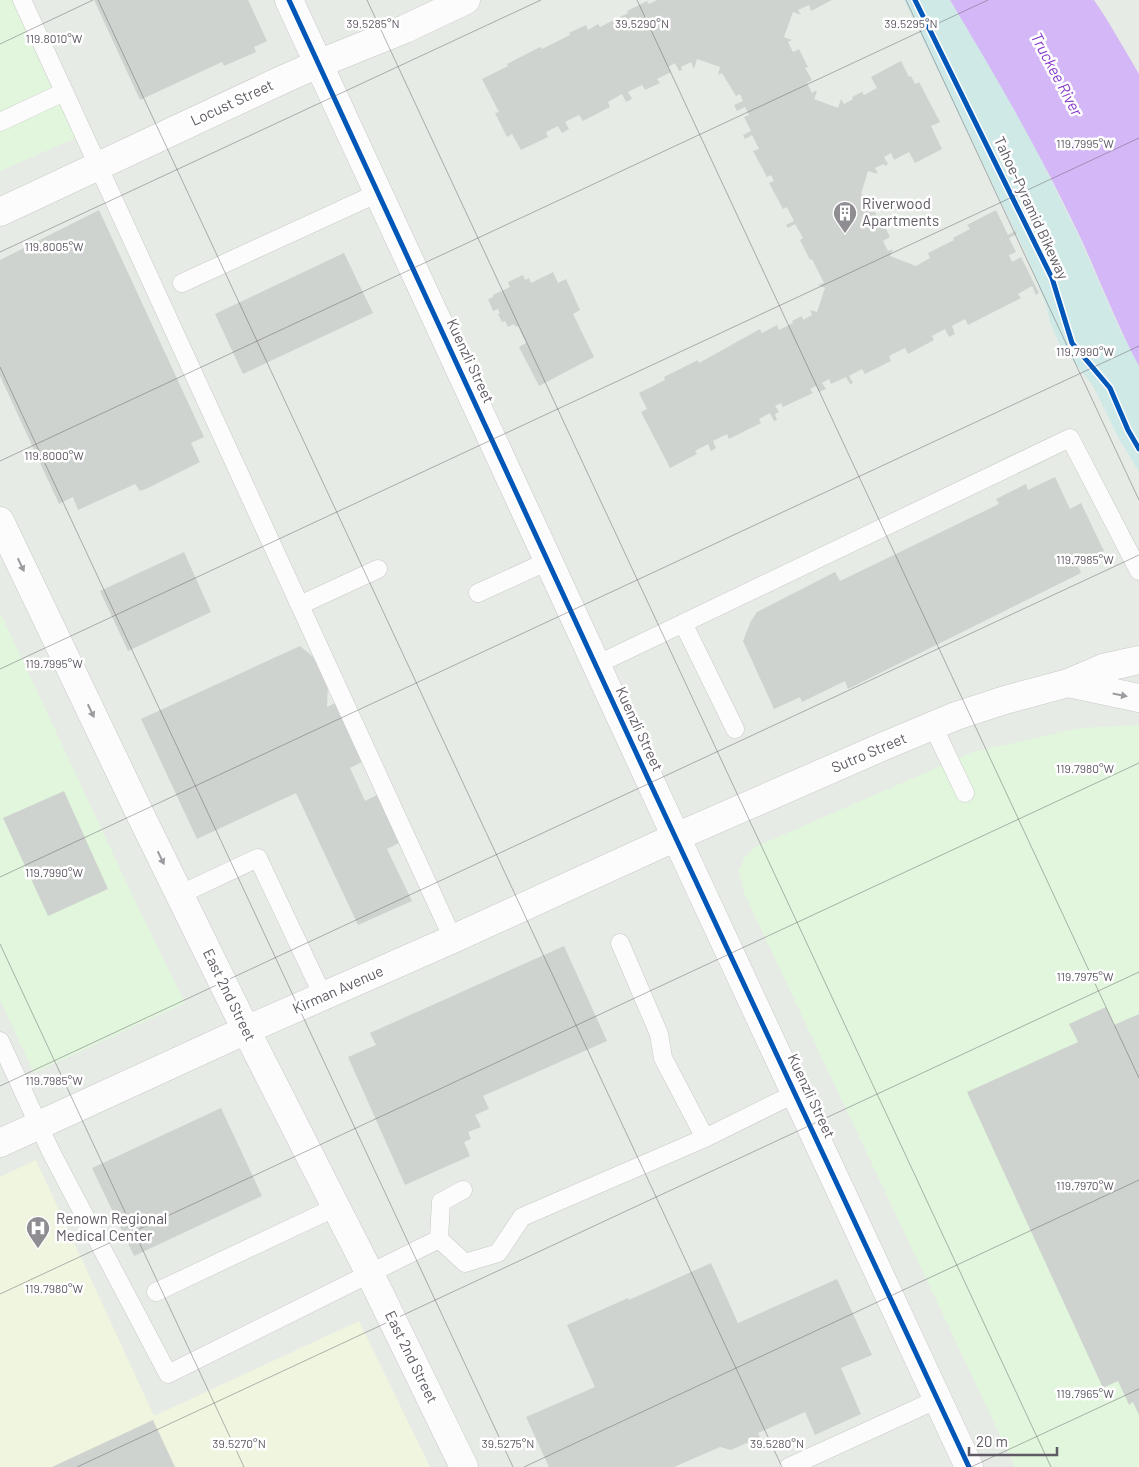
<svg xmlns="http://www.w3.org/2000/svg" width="1139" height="1467" font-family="Barlow,sans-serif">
<rect width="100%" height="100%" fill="#e6ebe5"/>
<path fill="#e2f6dd" d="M0,0h17l63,136 -80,35z
M0,612l137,293 48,98 -151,70 -34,-73z
M1139,725v742h-124l-270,-572 -6,-24 6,-14 10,-10 218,-95 107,-24z"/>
<path fill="#f0f5e0" d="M36,1160l118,256 205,-95 71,146h-430v-290z"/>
<path fill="#cfe9e7" d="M904,0h46l36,60 48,85 47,96 39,89 19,36v106l-21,-35 -25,-51 -34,-43 -9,-21 -4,-18 -21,-52z"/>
<path fill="#d4b7f7" d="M950,0h144l12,18 33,56v292c-22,-41 -38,-83 -57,-125 -39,-83 -85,-163 -132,-241z"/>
<path fill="#cfd3cf" d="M94,0h154l19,41 -13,6 2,5 -32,14 -2,-4 -82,38z
M657,0h175l-21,11 -2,-6 -11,5 3,5 -8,-3 -9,25 8,3 -4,2 5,10 6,-3 9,18 -3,1 7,12 -5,3 5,10 3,-2h2l-3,8 24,9 3,-9 3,5 9,-5 -1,-2 10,-5 2,3 13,-7 -6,-11 30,-16 8,16 2,-1 4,8 4,-2 21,40 -9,4 11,23 -27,14 -6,-11 -15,8 -3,-7 -7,4 4,7 -3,2 -1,-2 -9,4 3,6 -10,-3 -7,23 8,4v1l-6,2 5,9 5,-2 7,14 2,-1 8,16 -7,4 5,10 5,-2 -3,7 26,10 14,-8 -2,-5 26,-13 -1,-2 17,-9 -3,-4 29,-15 12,25 7,-4 2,3 -8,4 7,14 -7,3 3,7 9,-5 18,36 -3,2 -4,-9 -14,8 3,4 -53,27 -3,-6 -13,7 3,8 -6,3 -4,-8 -13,7 2,4 -26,14 -3,-6 -16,8 2,5 -26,13 -3,-5 -13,7 4,7 -3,1 -4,-7 -15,7 -2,-5 -7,4 4,6 -7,3 -3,-6 -6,3 3,4 -30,14 -2,-4 -6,3 4,6 -4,2 2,6 -3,1 -4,-8 -11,6 2,4 -32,16 -2,-5 -14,7 3,7 -5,3 -3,-7 -13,7 2,3 -27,14 -29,-56 6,-3 -8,-16 26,-13 -1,-3 34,-17 1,3 61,-34 2,4 15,-8 2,5 14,-7 -1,-2 10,-5 1,4 9,-5 -2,-5 7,2 8,-24 -7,-3 6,-2 -12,-24 -2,1 -10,-20 3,-2 -8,-14 -7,4 -2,-3 8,-4 -7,-14 -4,2 -14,-26 5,-2 -3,-6 -4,2 -14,-26 6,-2 -7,-14 -7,4 -2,-4 8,-4 -7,-14 5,-2 -4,-8 -8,4 -3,-6 9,-4 -3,-7 -4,2 -14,-23 -4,2 2,-8 -23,-8 -3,10 -3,-7 -10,5 1,3 -3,1 -4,-8 -7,4 3,5 -14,7 3,4 -15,7 -3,-5 -14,7 4,7 -6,3 -4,-8 -14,8 2,5 -27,14 -4,-6 -14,7 4,7 -7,4 -4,-7 -12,6 2,5 -27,13 -9,-16 -5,3 -12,-24 4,-1 -17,-33 26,-13 -1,-2 33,-17 2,2 28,-14 -1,-2 17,-8 2,5 10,-6 2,3 28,-14 -1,-2 20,-10 2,3z
M99,210l105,227 -13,6 9,19 -52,26 -8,3 -5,-7 -57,26 -5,-13 -14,7 -59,-128v-116z
M344,253l29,60 -130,61 -28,-60z
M553,272l5,11 8,-4 14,31 -7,4 21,43 -55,29 -20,-39 7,-4 -8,-17 -2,1 -2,-3 -6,3 -3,-6 -3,1 -4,-8 2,-1 -2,-4 -5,2 -5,-12 5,-2v-2l17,-8 -2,-5 15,-7 2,5 4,-2 2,5z
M1055,477l15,32 11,-6 23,48 -27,13 4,9 -233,116 -3,-8 -43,21 -2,-5 -26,12 -31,-68 8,-20 6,-9 78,-40 5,9 159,-77 -3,-5 30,-15 2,6z
M184,552l27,60 -83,39 -28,-60z
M300,646l18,15 10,21 -1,25 10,-5 27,59 -14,7 15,33 14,-7 22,48 -14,7 25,52 -54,24 -62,-132 -99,46 -56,-120z
M64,791l44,98 -60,27 -45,-98z
M564,946l43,95 -124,55 6,13 -14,6 6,12 -13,5 3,7 -7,3 6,14 -65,29 -57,-128 28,-12 -6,-12z
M1106,1007l8,18 25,-11v401l-6,-13 -4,3 -11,-24 -15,7 -136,-296 111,-50 -9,-18z
M221,1108l41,88 -128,60 -42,-88z
M711,1263l27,60 99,-44 35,76 -31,13 20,46 -46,21 -10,-23 -47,21 2,4 -29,13 -11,-3 -46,20h-125l-23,-50 69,-30 -28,-62 61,-27 1,2z
M153,1420l22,47h-123z"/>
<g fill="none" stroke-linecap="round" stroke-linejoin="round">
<g stroke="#c9c9c8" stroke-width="19">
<path id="service" d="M22,0l431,939
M0,122l64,-30
M182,283l196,-90
M478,593l70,-32
M300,605l78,-36
M683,623l52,106
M596,665l474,-227 69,133
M933,726l32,67
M179,895l79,-37 65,138
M0,1041l51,111 117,222 271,-135 26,24 33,-10 24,-36 183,-79 -42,-80 -4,-24 -39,-91
M705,1138l91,-45
M439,1239l2,-37 22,-12
M156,1292l180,-85
M789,1467l149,-68"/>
</g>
<g stroke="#c9c9c8" stroke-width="29">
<path id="minor" d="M0,212l284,-133 34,-15 87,-35 61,-29"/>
</g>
<g stroke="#c9c9c8" stroke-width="29">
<path id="tertiary" d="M1068,683l71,15
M0,1143l246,-113
M969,1467l-293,-630 208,-91 72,-30 49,-16 63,-17 35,-15 36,-8"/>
</g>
<g stroke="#c8c8c8" stroke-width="29">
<path id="secondary" d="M0,521l141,295 105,214 124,244 94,193
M246,1030l207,-91 223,-102 -387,-837"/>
</g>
<use href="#service" stroke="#fbfcfb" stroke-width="18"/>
<use href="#minor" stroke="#fbfcfb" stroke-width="28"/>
<use href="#tertiary" stroke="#fbfcfb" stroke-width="28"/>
<use href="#secondary" stroke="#fbfcfb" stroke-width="28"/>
<g stroke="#fff" stroke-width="8">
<path id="cycleway" d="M289,0l362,785 318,682
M915,0l137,278 20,65 38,45 18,42 11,19"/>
</g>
<use href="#cycleway" stroke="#0057b8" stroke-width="5"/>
</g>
<defs><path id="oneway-solid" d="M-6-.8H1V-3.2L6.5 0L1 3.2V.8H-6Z" transform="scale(1.25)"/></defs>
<g fill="#9e9ba0">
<use href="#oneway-solid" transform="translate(21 565) rotate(65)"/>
<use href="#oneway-solid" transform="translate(1120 695) rotate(11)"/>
<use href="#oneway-solid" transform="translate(91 711) rotate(65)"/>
<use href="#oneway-solid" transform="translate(161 858) rotate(64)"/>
</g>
<path fill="none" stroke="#605a64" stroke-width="1" stroke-opacity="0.45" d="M98,0l684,1467M367,0l684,1467M637,0l502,1078M906,0l233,500M0,44l93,-44M0,252l541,-252M0,367l513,1100M0,461l988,-461M0,669l1139,-531M0,877l1139,-531M0,944l244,523M0,1086l1139,-531M0,1294l1139,-531M77,1467l1062,-495M524,1467l615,-287M971,1467l168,-78"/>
<defs>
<g id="building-pin" transform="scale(1.25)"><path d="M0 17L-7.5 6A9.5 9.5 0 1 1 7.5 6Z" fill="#8f8d91" stroke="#fff"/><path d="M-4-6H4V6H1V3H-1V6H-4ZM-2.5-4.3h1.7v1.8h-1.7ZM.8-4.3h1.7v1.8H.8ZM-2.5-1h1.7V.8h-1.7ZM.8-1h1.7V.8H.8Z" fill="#fff"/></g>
<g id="hospital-pin" transform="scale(1.25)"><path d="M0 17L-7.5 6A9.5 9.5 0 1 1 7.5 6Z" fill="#8f8d91" stroke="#fff"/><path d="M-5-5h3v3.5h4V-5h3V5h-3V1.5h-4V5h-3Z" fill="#fff"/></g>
</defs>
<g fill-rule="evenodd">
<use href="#building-pin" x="845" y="213"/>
<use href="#hospital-pin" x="38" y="1228"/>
</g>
<g text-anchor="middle" stroke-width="5" stroke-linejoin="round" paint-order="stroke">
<g font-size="15" fill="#605a64" stroke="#fff">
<text transform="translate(232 103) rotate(-25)" y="5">Locust Street</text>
<text transform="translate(1031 208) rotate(65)" y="5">Tahoe-Pyramid Bikeway</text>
<text transform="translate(470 361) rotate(65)" y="5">Kuenzli Street</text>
<text transform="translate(639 729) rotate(65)" y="5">Kuenzli Street</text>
<text transform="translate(869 753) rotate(-23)" y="5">Sutro Street</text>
<text transform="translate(338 990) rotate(-24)" y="5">Kirman Avenue</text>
<text transform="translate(229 995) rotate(64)" y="5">East 2nd Street</text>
<text transform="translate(811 1096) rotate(65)" y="5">Kuenzli Street</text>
<text transform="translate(411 1357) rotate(64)" y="5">East 2nd Street</text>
</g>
<g font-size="15" fill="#605a64" stroke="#fff" text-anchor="start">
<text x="862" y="209">Riverwood<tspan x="862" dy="17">Apartments</tspan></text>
<text x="56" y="1224">Renown Regional<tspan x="56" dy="17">Medical Center</tspan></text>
</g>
<g font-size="16" font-style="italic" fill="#883acc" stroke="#fff">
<text transform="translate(1057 74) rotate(62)" y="6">Truckee River</text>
</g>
</g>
<g font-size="12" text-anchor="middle" fill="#605a64" stroke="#fff" stroke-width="5" stroke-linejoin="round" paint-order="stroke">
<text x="373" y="28">39.5285°N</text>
<text x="642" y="28">39.5290°N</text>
<text x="911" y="28">39.5295°N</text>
<text x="54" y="43">119.8010°W</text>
<text x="1085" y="148">119.7995°W</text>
<text x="54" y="251">119.8005°W</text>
<text x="1085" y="356">119.7990°W</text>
<text x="54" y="460">119.8000°W</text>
<text x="1085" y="564">119.7985°W</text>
<text x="54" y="668">119.7995°W</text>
<text x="1085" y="773">119.7980°W</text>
<text x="54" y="877">119.7990°W</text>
<text x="1085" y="981">119.7975°W</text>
<text x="54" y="1085">119.7985°W</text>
<text x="1085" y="1190">119.7970°W</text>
<text x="54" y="1293">119.7980°W</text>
<text x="1085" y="1398">119.7965°W</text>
<text x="239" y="1448">39.5270°N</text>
<text x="508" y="1448">39.5275°N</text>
<text x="777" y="1448">39.5280°N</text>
</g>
<path d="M969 1447v8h88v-8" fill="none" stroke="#605a64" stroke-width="2.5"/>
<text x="976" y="1447" font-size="15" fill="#605a64" stroke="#ffffff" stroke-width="4" paint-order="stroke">20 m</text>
</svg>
